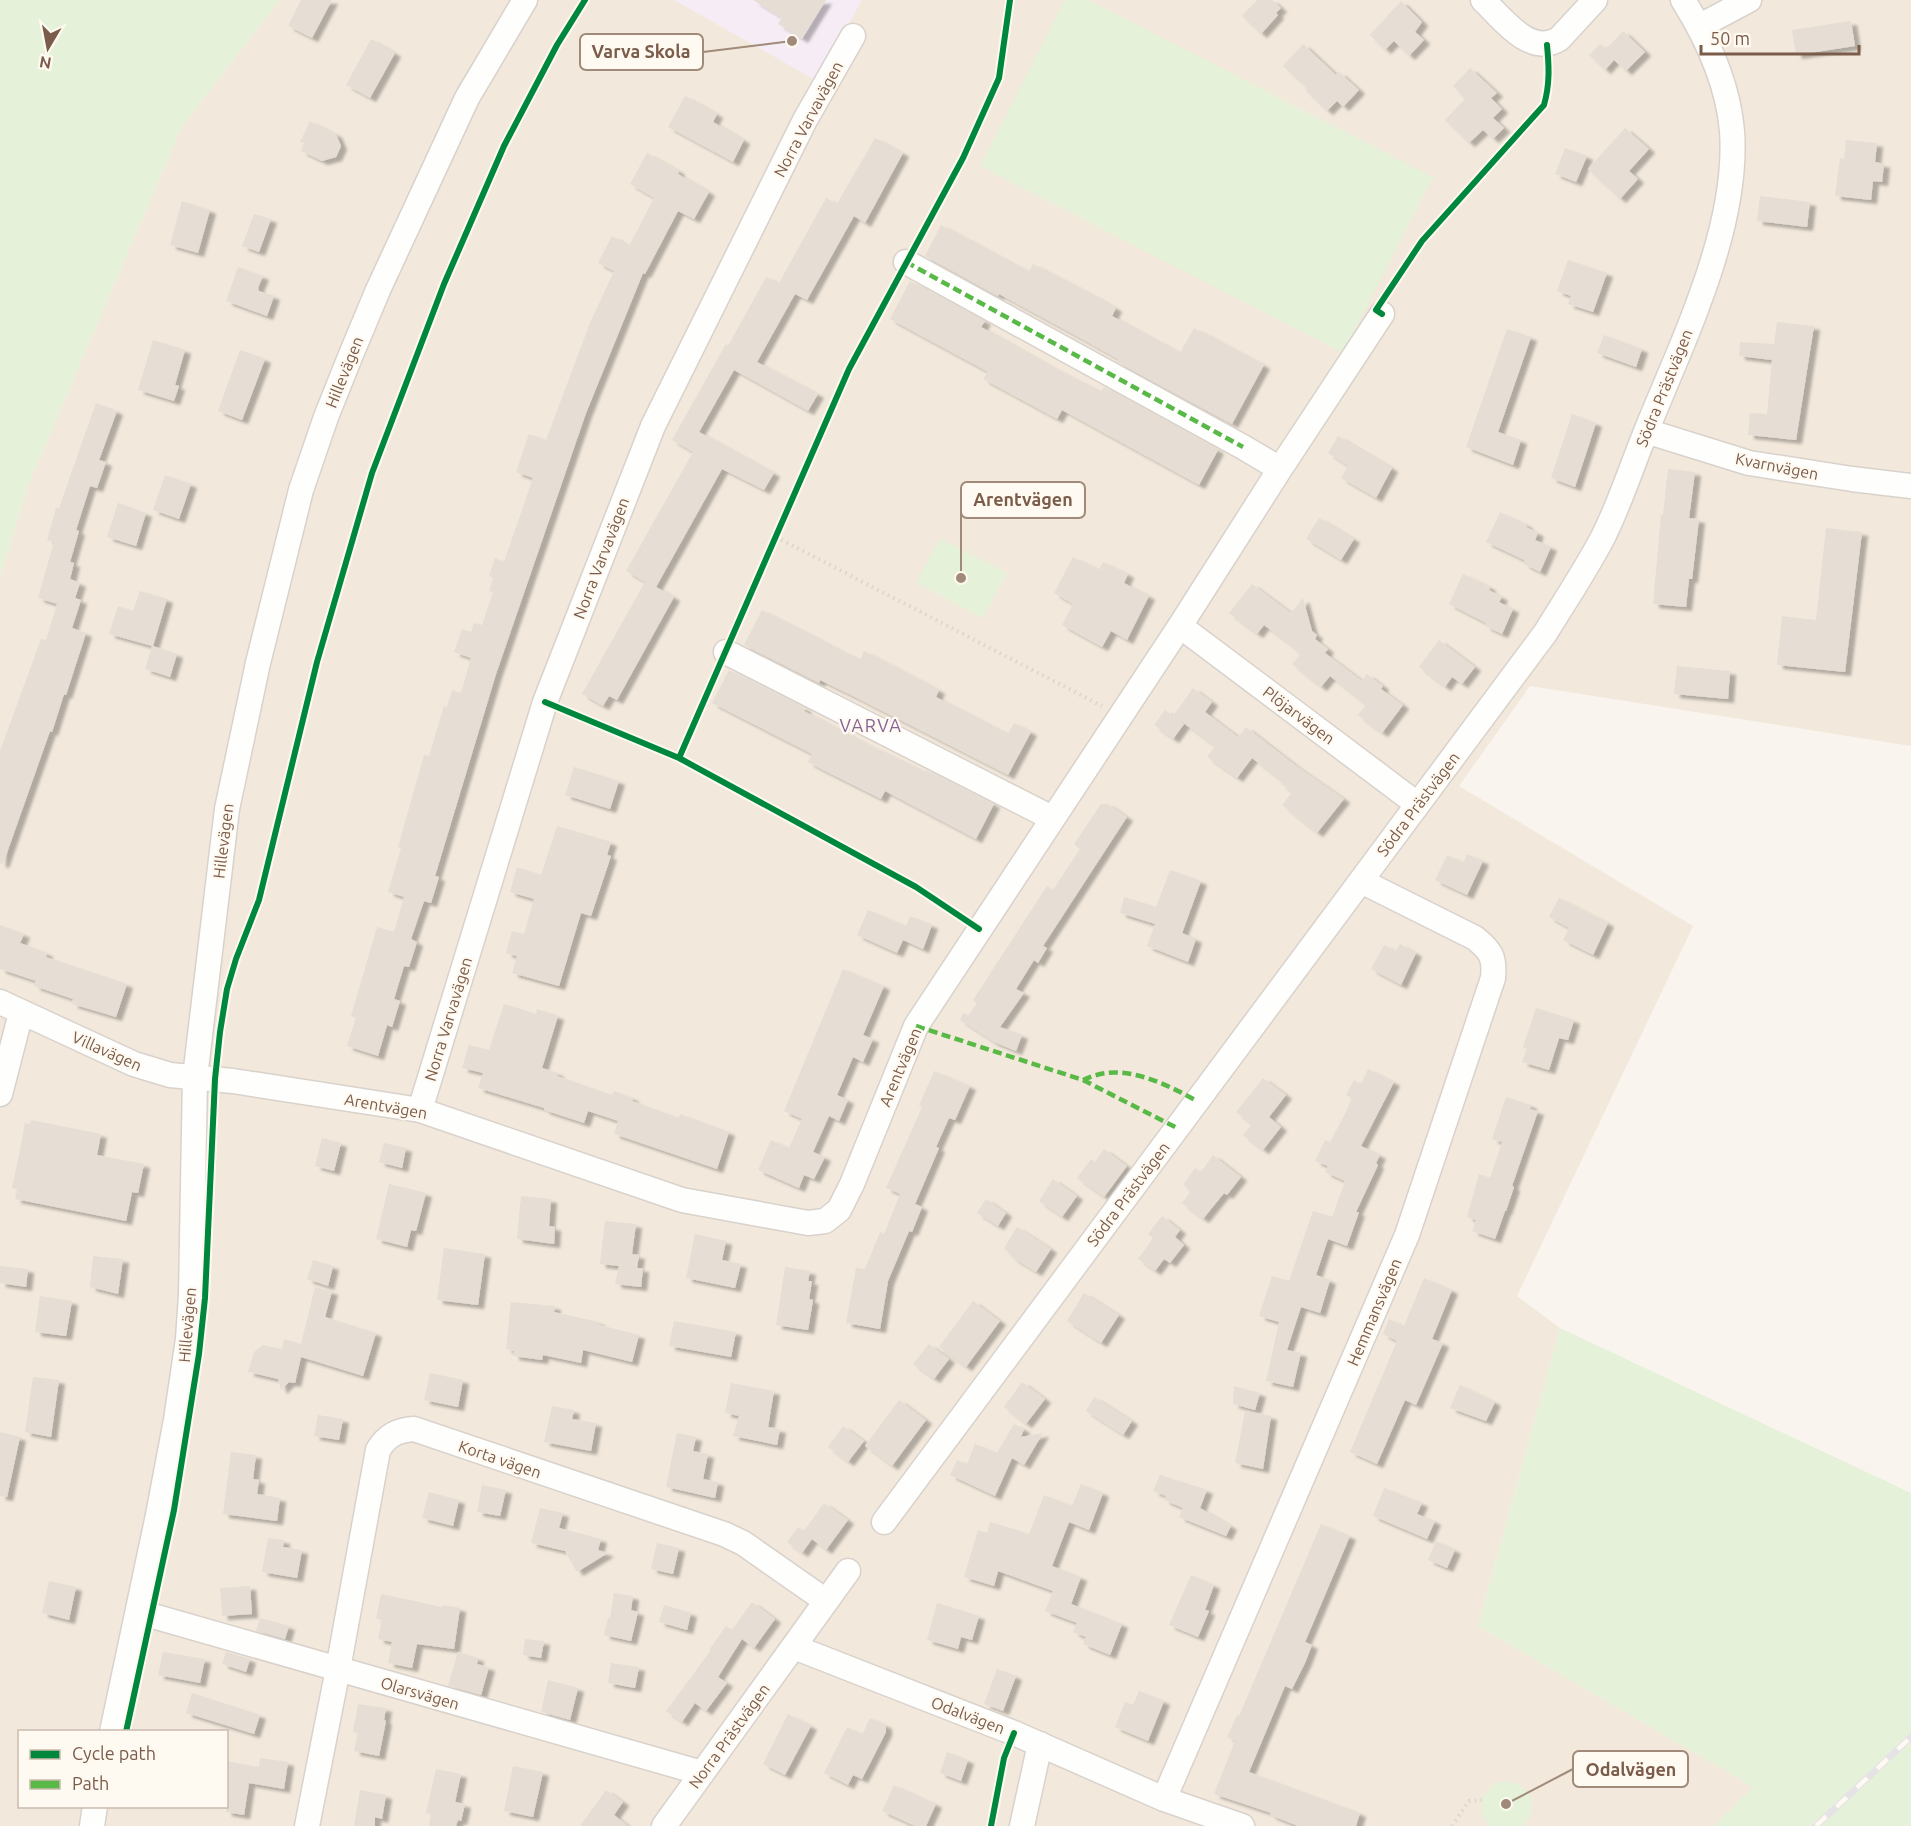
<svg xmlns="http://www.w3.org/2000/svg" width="1911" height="1826" font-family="Ubuntu,sans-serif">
<defs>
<filter id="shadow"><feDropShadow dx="6" dy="4" stdDeviation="1.5" flood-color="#0004"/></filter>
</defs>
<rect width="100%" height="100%" fill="#f9f5ee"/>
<path fill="#f2e8db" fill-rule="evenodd" d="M280,0h1631v746l-381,-60 -71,100 234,140 -176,370 43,32 -82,298 276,161 -40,39h-1714v-1249l27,-89 155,-362zM20,1732h206v74h-206z"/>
<path fill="#f6ecf5" d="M674,0h188l-45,81z"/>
<path fill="#e5f1d8" d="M0,0h280l-98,126 -155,362 -27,89z
M1065,0h24l344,177 -90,176 -363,-187z
M940,538l67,35 -24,45 -67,-35z
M1560,1328l351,165v333h-197l39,-39 -275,-161z
M1502,1781c26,0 41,25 20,45h-32c-16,-17 -9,-37 12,-45z"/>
<path fill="#e6ddd5" filter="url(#shadow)" d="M301,0h31l-20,38 -24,-12z
M753,0h73l-24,39 -24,-15 4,-6z
M1257,0h15l9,8 -5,5 2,2 -17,19 -19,-18z
M1401,1l21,21 -7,10 9,8 -15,16 -15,-15 -9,9 -15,-15z
M1851,21l4,25 -59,9 -4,-25z
M1623,31l22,21 -19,19 -12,-11 -9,10 -16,-15 11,-11 6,5z
M371,39l24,14 -25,45 -24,-13z
M1303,44l33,31 3,-3 20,18 -16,17 -6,-6 -10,10 -21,-20 2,-2 -25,-23z
M1470,68l27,25 -6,5 11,11 -9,9 11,10 -11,11 -10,-9 -14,13 -24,-23 20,-21 -12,-13z
M685,96l32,18 -4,8 31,18 -11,22 -65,-35z
M310,121l26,13 5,12 -5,11 -14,4 -21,-10 3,-8 -4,-1z
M1625,128l24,21 -20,22 9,8 -18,20 -32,-30z
M875,138l28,15 -38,70 -11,-7 -47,84 -12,-6 -38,68 61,32 -10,17 -74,-41 -35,62 75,41 -10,17 -42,-21 -66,118 18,10 -57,103 -8,-4 -6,10 -21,-12 63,-112 -19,-11 67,-119 -21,-12 54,-96 2,2 38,-69 13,6 47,-85 11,6z
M1846,140l31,3 -2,19 9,2 -2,18 -9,-1 -2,19 -36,-4 5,-38 4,1z
M1565,148l22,8 -11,26 -21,-8z
M647,153l32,18 -1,3 31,18 -15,27 -16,-8 -33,63 -2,-1 -57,140 -90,261 -61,202 4,1 -8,26 -7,-2 -13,38 6,3 -8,25 -5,-1 -10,33 6,2 -8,26 -5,-2 -9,31 -31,-10 9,-28 -5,-2 26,-89 17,5 10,-35 -16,-5 13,-44 -3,-1 26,-92 5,1 15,-50 3,1 5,-17 9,3 10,-35 -17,-6 8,-23 9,3 3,-9 8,2 11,-33 -4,-1 4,-13 -4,-2 6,-18 9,4 29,-84 -17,-6 13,-38 17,6 44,-117 24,-52 -16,-8 14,-27 17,10 25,-48 -24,-14z
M1760,196l50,6 -3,25 -50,-6z
M182,201l28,9 -12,43 -28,-8z
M254,214l17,5 -12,33 -17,-6z
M941,225l88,47 4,-8 58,30 25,14 -4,8 68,37 14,-25 70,37 -32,59 -115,-62 1,-3 -47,-26 -72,-39 -1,2 -73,-40z
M1568,260l39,13 -14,39 -25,-8 3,-8 -14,-5z
M238,267l25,9 -5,12 1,3 15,5 -7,20 -41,-15z
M910,281l75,40 -4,6 71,40 49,25 3,-5 114,63 -19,35 -137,-75 -5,9 -48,-26 -26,-14 5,-7 -98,-53z
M1777,322l37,4 -18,114 -48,-5 2,-22 17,1 5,-54 -33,-4 1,-14 34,2z
M1507,329l24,8 -33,95 23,8 -8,25 -47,-18z
M1604,335l38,14 -6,18 -39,-14z
M153,340l32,10 -10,35 4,1 -5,15 -36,-11z
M240,350l25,9 -23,61 -24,-9z
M96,403l21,8 -18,49 7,2 -9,26 -7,-2 -14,44 3,1 -9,31 4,1 -4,16 10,4 -5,15 6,2 -9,28 14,5 -20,62 -2,-1 -12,38 -2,-1 -47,133 -3,-1v-112l41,-112 5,1 11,-36 -19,-6 16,-56 -7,-2 9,-32h3z
M1572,414l24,9 -21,64 -24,-9z
M1338,436l54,32 -16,30 -35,-20 7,-12 -20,-13z
M1668,469l27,3 -6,46 10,1 -7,60h-3l-3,28 -33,-3 8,-89h2z
M165,475l26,9 -12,35 -26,-9z
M118,503l28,10 -10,33 -29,-9z
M1500,512l27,13 -1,2 12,6 -3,7 16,7 -11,25 -16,-8v-4l-38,-18z
M1319,518l35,21 -13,21 -35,-21z
M1826,528l36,4 -17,140 -68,-7 5,-49 34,4z
M1073,557l26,13 4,-8 25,12 -4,9 25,13 -22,44 -16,-9 -9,16 -40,-22 11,-21 -19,-11z
M1463,574l27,13 -1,3 13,7 -3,5 14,7 -11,25 -17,-8 1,-3 -37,-19z
M1252,584l39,29 12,-15 9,33 5,4 -2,4 13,10 -3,4 37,28 5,-7 16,12 -2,3 22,16 -21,28 -24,-18 8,-10 -36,-29 -9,11 -29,-23 8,-9 -9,-10 -27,-20 -7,9 -28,-21z
M140,591l27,8 -14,47 24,8 -7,23 -25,-8 7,-23 -43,-12 9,-28 15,5z
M762,610l98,50 4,-9 75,39 -3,7 72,37 6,-11 17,9 -23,43 -155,-79 -33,-16 -1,3 -75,-38z
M1439,640l36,27 -13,17 -10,-7 -7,10 -26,-20z
M1677,666l53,5 -2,28 -54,-5z
M729,670l77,39 -2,2 59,31 62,30 1,-2 68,34 -18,35 -91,-48 -4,8 -58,-29 -15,-8 4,-8 -100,-51z
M1193,688l19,14 -7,10 33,25 8,-10 49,38 49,34 -27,34 -35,-28 10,-13 -11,-8 2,-2 -31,-24 -15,20 -30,-21 8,-11 -37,-27 6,5 -11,15 -19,-14 11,-15 8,6z
M574,767l45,14 -9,28 -45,-14z
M1101,804h7l19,13 -84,129 4,2 -9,15 -4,-3 -18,29 8,4 -24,34 22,8 -6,16 -22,-9 -34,-22 3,-7 6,2 8,-12 -4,-3 74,-114 6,4 27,-41 -6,-5z
M557,826l54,16 -4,13 4,1 -20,60 -10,-3 -22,73 -47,-13 5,-17 -11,-3 6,-22 12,3 10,-35 -24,-7 7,-25 24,8z
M1467,854l16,7 -16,34 -32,-15 12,-25 16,8z
M1170,870l31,11 -19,52 14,6 -8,23 -41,-16 8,-22 -35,-11 4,-16 32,10z
M1559,898l49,25 -15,32 -30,-15 6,-12 -20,-11z
M868,910l38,16 4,-10 22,9 -9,24 -20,-9 -6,13 -40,-18z
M0,925l24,9 -4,9 27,10 -1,4 81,27 -11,33 -44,-13 1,-5 -39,-13 2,-5 -36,-12z
M1400,944l16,9 -15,32 -30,-16 13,-24 12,6z
M843,969l41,17 -21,49 10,4 -10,23 -10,-5 -16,38 11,5 -9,21 -10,-5 -16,36 12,5 -11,22 -10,-4 -5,13 -41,-18 13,-30 18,8 13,-29 -18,-8z
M504,1004l32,10 1,-5 21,7 -16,52 16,5 -1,3 55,19 2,-4 19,7 -1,3 47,17 1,-4 49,18 -12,37 -103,-35 4,-13 -30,-10 -4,12 -40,-13v-2l-66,-20 5,-15 -21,-5 7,-23 20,5z
M1536,1008l38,12 -6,20 -9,-2 -10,32 -27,-8 5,-13 -4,-2z
M1368,1069l26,13 -33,64 19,9 -4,8 2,2 -22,47h3l-12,34 -19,-7 -12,36 14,5 -10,33 -19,-6 -14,43 14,3 -8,34 -27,-6 13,-59 -20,-6 13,-40 17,5 24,-70 19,6 13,-36 -20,-9 3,-6 -13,-5 10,-21 5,2 15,-28 7,-16 -6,-3 8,-15 7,4z
M934,1071l36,15 -15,34 -6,-2 -13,29 3,1 -24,56 7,3 -10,25 -3,-1 -21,50 -8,48 -34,-6 10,-55 9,1 15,-37 4,2 16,-40 -14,-6 36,-81 -3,-1z
M1263,1078l23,17 -17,22 12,10 -18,23 -20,-15 9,-11 -16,-12z
M1506,1097l25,8 -1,4 8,2 -26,75 2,1 -8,24h-1l-10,28 -23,-8 4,-11 -9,-3 12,-43 11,4 12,-36 -10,-3z
M31,1120l70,14 -4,21 47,9 -6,29 -6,-1 -6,29 -111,-22 2,-10 -5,-1 9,-43 4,-22 5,1z
M322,1138l19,5 -7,28 -19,-5z
M384,1143l22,5 -4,20 -23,-6z
M1104,1149l23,17 -23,31 -27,-19 14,-19 4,3z
M1213,1155l28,22 -14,18 -3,-2 -21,26 -21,-16 9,-12 -8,-6 12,-17 6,4z
M1053,1179l24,17 -15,21 -23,-16z
M389,1184l37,9 -10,38 -5,-1 -4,17 -31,-8z
M521,1196l30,3 -2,27 6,1 -1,17 -37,-5z
M986,1199l20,14 -8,13 -21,-13z
M1162,1216l18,14 -5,7 9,8 -14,18 -6,-4 -9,12 -17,-12 15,-21 -5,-4z
M605,1221l31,3 -4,30 7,1 -2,13h6l-2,19 -26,-3 4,-18 -19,-2z
M1017,1227l34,22 -15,23 -23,-14 -9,-10z
M695,1234l31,7 -4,19 19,4 -6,24 -49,-10z
M444,1248l41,6 -7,51 -41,-5z
M93,1256l30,3 -5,35 -28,-7z
M313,1260l20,6 -5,20 -21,-7z
M0,1266l28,3 -2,18 -26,-4z
M785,1267l25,4 -2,10h4l-3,18 4,1 -5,30 -32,-5z
M1424,1278l28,12 -20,49 11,4 -27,62 -11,-5 -28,64 -27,-12 47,-111 -14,-7 6,-15 15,7z
M315,1287l17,4 -7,26 51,16 -13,43 -62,-19 -6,26 -6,-1 -8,8 -3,-11 -30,-7 6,-20 9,-7 19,4 2,-10 17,5z
M1084,1293l35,22 -18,28 -34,-22z
M40,1296l32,5 -6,35 -31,-4z
M973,1301l27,20 -34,46 -27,-20z
M511,1302l44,4 -1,6 45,10v3l40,10 -7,27 -49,-12 -2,13 -38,-8 -1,5 -29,-4 1,-5 -8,-2z
M674,1321l62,11 -5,25 -62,-11z
M929,1344l20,15 -15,20 -21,-15z
M430,1373l33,7 -5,27 -34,-7z
M33,1377l26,3 -8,57 -26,-5z
M1022,1382l23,17 -19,25 -22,-17z
M731,1383l43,8 -6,36 12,2 -3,16 -44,-9 6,-20 -14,-3z
M1460,1385l35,17 -9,19 -36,-13z
M1234,1386l26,7 -5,17 -22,-6z
M1094,1397l38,24 -9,14 -37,-24z
M899,1400l27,20 -34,46 -27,-20z
M552,1406l22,4 -2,9 24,4 -5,28 -47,-9z
M1245,1411l26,5 -8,53 -28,-6z
M318,1415l25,4 -4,21 -25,-4z
M1014,1424l10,5 -3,8 22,-4 -19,32 -12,-7 -17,38 -45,-21 7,-15 10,4 8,-20 22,9z
M843,1426l21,15 -16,21 -20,-15z
M0,1432l20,5 -13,60 -7,-1z
M677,1433l19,4 -3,14 15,3 -5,25 15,3 -3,16 -49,-11z
M231,1452l25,3 -3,24 6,1 -2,14 23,4 -3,23 -54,-7z
M1160,1475l47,15 -7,18 31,18 -5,10 -47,-19 4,-9 -19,-8 2,-4 -13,-5z
M1081,1484l22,9 -14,37 -20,-8 -17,44 29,11 -10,27 51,20 -12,31 -27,-11 3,-7 -13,-5 4,-9 -32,-12 8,-20 -55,-20 -4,15 -30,-9 14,-47 9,3 3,-11 39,12 15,-39 28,11z
M482,1485l24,5 -6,26 -23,-4z
M1384,1488l38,15 -5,11 18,7 -8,18 -54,-23z
M429,1492l30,8 -6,26 -31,-8z
M824,1503l24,17 -22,30 -14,-11 -10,14 -15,-11 11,-15 6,4z
M540,1508l23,5 -4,15 42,11 -3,11 10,3 -31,19 -12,-21 -34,-8z
M1321,1524l29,12 -45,106 7,3 -7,18 -13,26 -7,-3 -36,86 111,41 -4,13h-58l-28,-11 1,-2 -57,-19 21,-53 -8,-4 10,-22 2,1z
M268,1538l16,2 -1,7 19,3 -5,28 -35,-6z
M1436,1541l19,9 -8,18 -19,-8z
M657,1543l22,5 -6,26 -22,-5z
M1191,1575l23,10 -9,25 4,1 -11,26 -29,-12z
M49,1581l27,6 -7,33 -27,-7z
M250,1586l2,28 -30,2 -2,-28z
M614,1593l19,3 -2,14 7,2 -7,29 -27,-6 4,-17h2z
M381,1594l61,13 1,-2 17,3 -6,41 -37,-5 -5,24 -24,-5 4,-21 -14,-3 4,-19 -6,-1z
M752,1602l23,17 -21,29 -12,-9 -24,38 9,6 -21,28 -11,-8 -13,19 -16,-11 45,-61h-2l17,-24 6,4z
M937,1603l42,13 -7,24 -11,-3 -3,12 -31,-9z
M664,1605l27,8 -4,17 -28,-8z
M260,1618l29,8 -4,13 -29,-8z
M525,1639l19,2 -3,17 -18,-3z
M163,1652l42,7 -5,24 -42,-8z
M226,1652l24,7 -4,13 -24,-8z
M458,1652l20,6 -1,6 12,3 -8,28 -33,-9z
M611,1663l28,4 -4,21 -27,-5z
M997,1669l19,7 -13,35 -19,-7z
M548,1680l30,8 -8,32 -29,-8z
M1139,1691l25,10 -16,40 -33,-14 10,-25 8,3z
M192,1693l68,22 -6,19 -68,-21z
M358,1704l28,4 -2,12 2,1 -7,35 -25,-5 4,-18 -5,-1z
M788,1714l23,12 -26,49 -22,-11z
M870,1718l16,7v7l-24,47 -9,-4 -5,10 -24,-12 23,-46 15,8z
M947,1752l21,8 -7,21 -21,-8z
M260,1758l28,4 -4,27 -35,-6 -5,32 -18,-3v-51l33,6z
M513,1766l30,6 -10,45 -29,-6z
M436,1769l25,5 -6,28 10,2 -4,17 -3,-1 -2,6h-27l2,-12 -5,-1z
M894,1785l42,19 -10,22h-11l-33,-15z
M360,1790l26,5 -4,24 -7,-2v9h-21z
M606,1790l17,12 -9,13 14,11h-48z"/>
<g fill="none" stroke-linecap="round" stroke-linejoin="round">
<g stroke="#d9d2cc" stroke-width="27">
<path id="minor" d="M1483,0c19,18 47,57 76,39l36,-39
M1700,26l49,-26
M906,262l337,185 37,22
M1646,431l103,32 103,16 59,7
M1180,626l237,178
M726,652l326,166
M0,1002l134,62 36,11 63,6 187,29 262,90 126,23 17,-2 14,-11 13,-26 64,-158 264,-400 100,-157 102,-155
M0,1094l21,-81
M420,1110l125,-408 108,-276 152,-306 48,-84
M884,1522l662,-890c19,-31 39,-61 56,-93 18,-35 30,-74 45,-110 36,-89 92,-201 85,-298 -4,-48 -24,-91 -49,-131
M139,1612l563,161
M794,1647l220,86 150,66 78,27
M112,1732l46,-217 18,-95 12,-81 3,-44 4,-218 32,-268 31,-146 43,-173 25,-73 24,-60 28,-67 89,-192 58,-98
M1164,1799l243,-564 86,-257c2,-21 -2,-27 -18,-40l-114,-57
M92,1826l3,-20
M307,1826l31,-157 40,-219c9,-15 20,-20 36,-21l310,105 19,9 83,58
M664,1826l184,-255
M1022,1826l18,-82"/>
</g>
<path stroke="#dcd5ce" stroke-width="4" stroke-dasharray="1.5 4.5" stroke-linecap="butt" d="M776,537l326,169
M1452,1826l17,-25 13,-1"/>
<use href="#minor" stroke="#fefefc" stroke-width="24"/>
<g stroke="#e6e3e6" stroke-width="7">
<path id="rail" d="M1816,1826l95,-89"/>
</g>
<use href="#rail" stroke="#fffaf1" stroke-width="4.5" stroke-dasharray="14" stroke-linecap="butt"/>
<path stroke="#58b947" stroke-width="4.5" stroke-dasharray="9 4.5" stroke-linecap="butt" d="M906,262l337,185
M916,1026l167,54c7,-3 15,-6 23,-7 30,-4 66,14 91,28
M1083,1080l94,48"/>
<g stroke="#fffaf1" stroke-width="10">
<path id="cycleway" d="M1382,314l-6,-4 46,-69 122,-136c6,-21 5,-39 3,-60
M545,702l134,56 237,129 63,42
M679,758l170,-389 114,-211 36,-80 11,-78
M126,1732l48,-222 25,-156 6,-56 10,-219 5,-47 7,-43 9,-30 23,-59 58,-238 55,-189 72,-189 60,-138 53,-101 28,-45
M991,1826l13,-68 10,-25"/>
</g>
<use href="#cycleway" stroke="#00873e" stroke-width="6"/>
</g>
<g text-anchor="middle" stroke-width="4.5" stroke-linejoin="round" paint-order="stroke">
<g font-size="16" fill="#7b5c4a" stroke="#fffaf1">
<text transform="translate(808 119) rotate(-62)" y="6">Norra Varvavägen</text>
<text transform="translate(344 372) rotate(-68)" y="6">Hillevägen</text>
<text transform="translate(1664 388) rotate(-68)" y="6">Södra Prästvägen</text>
<text transform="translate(1777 466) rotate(11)" y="6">Kvarnvägen</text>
<text transform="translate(601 558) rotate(-69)" y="6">Norra Varvavägen</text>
<text transform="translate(1299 715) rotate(37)" y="6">Plöjarvägen</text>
<text transform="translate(1418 804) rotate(-53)" y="6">Södra Prästvägen</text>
<text transform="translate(223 841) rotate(-83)" y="6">Hillevägen</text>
<text transform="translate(448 1019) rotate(-73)" y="6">Norra Varvavägen</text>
<text transform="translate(107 1051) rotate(24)" y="6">Villavägen</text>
<text transform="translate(900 1067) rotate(-67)" y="6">Arentvägen</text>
<text transform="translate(386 1106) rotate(10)" y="6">Arentvägen</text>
<text transform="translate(1128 1194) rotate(-53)" y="6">Södra Prästvägen</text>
<text transform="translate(1374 1312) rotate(-67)" y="6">Hemmansvägen</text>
<text transform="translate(187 1325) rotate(-85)" y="6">Hillevägen</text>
<text transform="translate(500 1459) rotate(19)" y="6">Korta vägen</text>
<text transform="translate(420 1693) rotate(16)" y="6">Olarsvägen</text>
<text transform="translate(968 1715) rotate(21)" y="6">Odalvägen</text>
<text transform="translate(729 1736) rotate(-54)" y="6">Norra Prästvägen</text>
</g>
<g font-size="18" letter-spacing="1.5" fill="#866296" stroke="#fffaf1">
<text x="871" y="732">VARVA</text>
</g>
</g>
<path fill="none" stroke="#a08a7a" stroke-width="2" d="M792 41L703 52M961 578L961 500M1506 1804L1573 1769"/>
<g fill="#a08a7a" stroke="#fffaf1" stroke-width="2">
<circle cx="792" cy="41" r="6"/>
<circle cx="961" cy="578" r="6"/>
<circle cx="1506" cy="1804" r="6"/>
</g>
<g fill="#fffaf1" stroke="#a08a7a" stroke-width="2">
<rect x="580" y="34" width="123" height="36" rx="6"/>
<rect x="961" y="482" width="124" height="36" rx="6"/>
<rect x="1573" y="1751" width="115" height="36" rx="6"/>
</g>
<g font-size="18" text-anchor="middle" font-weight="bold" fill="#7b5c4a">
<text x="641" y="58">Varva Skola</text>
<text x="1023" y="506">Arentvägen</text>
<text x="1631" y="1776">Odalvägen</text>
</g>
<rect x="18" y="1730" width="210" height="78" fill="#fffaf1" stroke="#cabbae" stroke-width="1.5"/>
<rect x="30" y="1750" width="30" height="9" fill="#00873e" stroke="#cabbae" stroke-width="1.5"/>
<text x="72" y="1760" font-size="18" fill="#7b5c4a">Cycle path</text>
<rect x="30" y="1780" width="30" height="9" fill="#58b947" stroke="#cabbae" stroke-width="1.5"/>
<text x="72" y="1790" font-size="18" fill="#7b5c4a">Path</text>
<g transform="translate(48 48) rotate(190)" stroke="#fffaf1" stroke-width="4.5" paint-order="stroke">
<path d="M0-4.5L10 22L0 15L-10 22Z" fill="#7b5c4a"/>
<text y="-9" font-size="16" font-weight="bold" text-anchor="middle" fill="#7b5c4a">N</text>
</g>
<path d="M1701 45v9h158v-9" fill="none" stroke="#7b5c4a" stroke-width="3"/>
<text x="1710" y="45" font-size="18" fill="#7b5c4a" stroke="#fffaf1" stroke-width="4.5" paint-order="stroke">50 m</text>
</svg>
